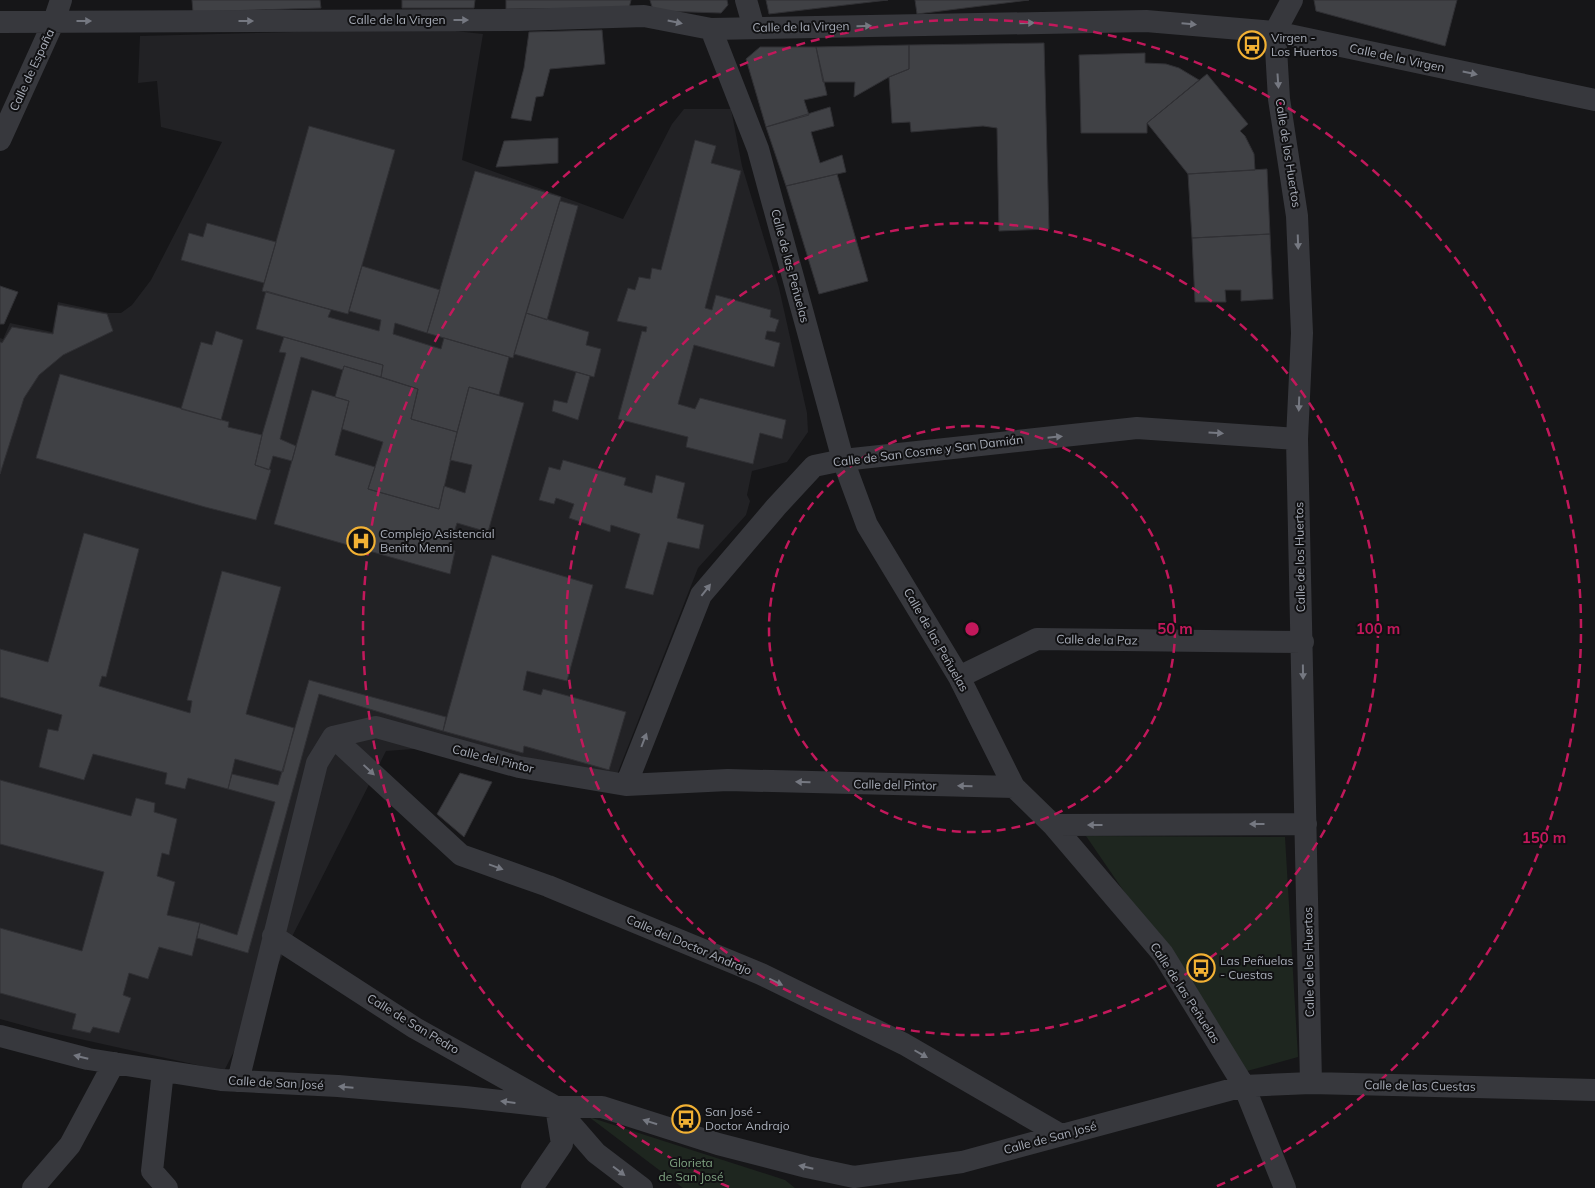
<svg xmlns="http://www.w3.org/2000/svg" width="1595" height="1188" font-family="Mulish,sans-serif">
<rect width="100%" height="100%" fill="#161618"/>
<path fill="#222225" d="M372,30l83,1 28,3 -21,126 161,59 49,-95 12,-15h47l11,57 37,122 28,125 1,19 -21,30 -35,9 -5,24 3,6 -4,14 -48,53 -82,209 -149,-32 -81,6 -162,320 -180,-40 -44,-12v-681l3,1 7,-16 42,9 6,-30 51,11h12l11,-8 19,-25 71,-138 -61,-15 -4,-46 -19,2 2,-47z"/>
<path fill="#1e261f" d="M1086,836l199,1 13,220 -51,14z
M589,1117l196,63 10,8h-112z"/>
<path fill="#404145" stroke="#303034" d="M192,0h128l1,8 -128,4z
M402,0h73l-1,8h-72z
M506,0h125l-2,8 -123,1z
M650,0h77l1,5 -7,8 -60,-2 -9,-4z
M766,0h122l-119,14z
M915,0h114l-112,14z
M1314,0h143l-12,46 -129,-35z
M602,30l3,34 -55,5 -7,27 -7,1 -5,24 -20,-3 13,-50 5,-36z
M1044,43l5,186 -50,2 -2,-103 -14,-2 -72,6 -1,-10 -18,1 -3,-46 20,-8v-24z
M909,45v24l-20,8 -35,20 1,-15h-32l-7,-35z
M760,47h56l11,48 -23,5 5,15 -43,12 -20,-68z
M1145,53v10l21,1 13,4 20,12 -52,43v10h-66l-2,-78z
M1207,74l41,50 -8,7 5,5 9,18 1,16 -67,4 -41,-51z
M830,107l4,19 -23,6 9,31 22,-8 4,17 -60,14 -20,-59z
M309,126l86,24 -47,164 -86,-23z
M558,138v25l-62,4 8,-26z
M695,140l21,6 -5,17 30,8 -36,137 7,2 4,-15 55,15 -1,7 9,3 -4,12 -8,-1 -2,8 15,4 -6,24 -80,-22 -16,59 17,5 5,-11 86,22 -4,19 -22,-6 -7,31 -67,-17 2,-10 -70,-18 24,-88 4,1 1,-5 -30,-6 11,-33 7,2 4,-13 11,2 2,-11 9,2z
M1267,169l3,65 -78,4 -4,-64z
M475,171l86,26 -48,161 -86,-25z
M837,174l31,107 -49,13 -33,-108z
M560,201l18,5 -31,114 -21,-7z
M207,223l69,19 -12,41 -83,-23 8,-27 14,4z
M1270,234l3,65 -32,2v-11h-16l1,12h-31l-3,-64z
M362,266l78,24 -13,43 -32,-10 -2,11 48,15 3,-11 65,19 -10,38 -30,-8 -12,45 -46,-13 7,-30 -37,-12 2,-12 -127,-36 10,-38 65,19 -3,7 51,14 2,-11 -32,-9z
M0,286l18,6 -14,32h-4z
M58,305l49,9 6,17 -50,24 -24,20 -15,23 -24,76v-132l2,1 10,-16 41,7z
M526,313l63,19 -3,13 15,4 -7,28 -80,-23z
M216,331l27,9 -22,80 -40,-11 20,-67 11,3z
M284,337l99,28 -2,12 -37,-11 -1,4 -42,-13 -21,82 16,7 -4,15 -19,-5 -4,14 -14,-5 7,-30 24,-82 -7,-1z
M344,366l74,23 -7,30 46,13 -18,77 -71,-20 15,-47 -41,-13 7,-28 -14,-4z
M576,372l14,4 -12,44 -26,-9 2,-11 13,3z
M60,374l169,48 -1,5 34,8 -7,30 16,5 -15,50 -51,-13 -169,-49z
M469,387l55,16 -36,129 -31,-9 -8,26 6,2 -5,23 -176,-50 38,-134 37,11 -14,54 40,12 -7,22 71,20 5,-23 21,7 7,-28 -22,-5z
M563,460l63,18 -2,7 28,8 4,-18 29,8 -8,35 27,7 -5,24 -31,-7 -15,53 -28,-7 15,-54 -29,-9 -1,7 -41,-14 5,-14 -18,-6 -2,6 -15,-4 10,-33 11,3z
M84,533l55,16 -33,128 -4,-1 -3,10 91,27 2,-12 -5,-1 35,-129 59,16 -35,127 48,14 -11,44 -48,-13 -7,30 -40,-11 -3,11 -20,-5 2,-11 -74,-19 -9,26 -45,-13 9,-38 10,2 4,-16 -62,-18v-48l48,13z
M492,555l101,30 -26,96 -40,-10 -4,19 18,5 2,-6 83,23 -17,58 -85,-24 -1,7 -80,-22z
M309,680l137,37 -3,14 -124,-37 -71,259 -51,-15 3,-15 37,12 38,-133 -47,-13 4,-15 46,11z
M460,773l32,9 -28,55 -27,-23z
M0,780l131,36 5,-18 19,5 -1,9 23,7 -8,36 -7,-2 -5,23 18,6 -8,33 33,8 -8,33 -33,-9 -11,32 -19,-6 -6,22 8,3 -12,35 -26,-6 -3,6 -18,-4 4,-15 -76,-21v-65l82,23 22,-79 -104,-28z"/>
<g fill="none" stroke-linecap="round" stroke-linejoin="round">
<path stroke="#37383d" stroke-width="22" d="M746,0l8,28
M1292,0l-17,32 4,67 18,117 5,117 -5,106 14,644
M0,22l519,-2 125,-4 67,13 435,-8 129,11 320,68
M711,29l47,120 85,311 24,65 92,152 55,110 39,38 110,129 81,132 41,102
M0,140l54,-119 7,-21
M959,677l78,-38 266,3
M333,737l128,118 87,31 213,88 143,70 157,91
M626,785l75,-190 75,-88 38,-41 29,-6 294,-32 160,11
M1053,825l253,-1
M273,936l142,92 141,79 40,46 46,35
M0,1036l88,23 133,21 117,6 127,11 91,10h46l116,37 89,23 47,10 108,-15 282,-76 67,-3 284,7
M163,1071l-11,100 15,17
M238,1081l79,-318 16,-26 43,-10 143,40 107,18 102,-5 286,7
M33,1188l37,-43 44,-82
M532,1188l30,-44 -6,-37"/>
</g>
<defs><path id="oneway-solid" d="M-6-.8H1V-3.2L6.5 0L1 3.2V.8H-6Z" transform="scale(1.25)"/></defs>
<g fill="#757881">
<use href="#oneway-solid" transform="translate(461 20)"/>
<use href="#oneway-solid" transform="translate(84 21)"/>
<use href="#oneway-solid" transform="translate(246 21)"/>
<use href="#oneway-solid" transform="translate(675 22) rotate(12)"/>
<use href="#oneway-solid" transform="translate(1027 23) rotate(-1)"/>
<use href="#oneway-solid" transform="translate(1189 24) rotate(5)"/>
<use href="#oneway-solid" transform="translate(864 26) rotate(-1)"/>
<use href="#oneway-solid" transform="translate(1470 73) rotate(12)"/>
<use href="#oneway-solid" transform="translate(1278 81) rotate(86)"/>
<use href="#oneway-solid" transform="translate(1298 242) rotate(88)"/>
<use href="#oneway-solid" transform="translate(1299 404) rotate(92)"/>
<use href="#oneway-solid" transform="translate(1216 433) rotate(4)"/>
<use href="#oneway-solid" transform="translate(1055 437) rotate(-6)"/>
<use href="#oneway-solid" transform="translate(706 590) rotate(-52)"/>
<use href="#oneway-solid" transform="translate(1303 672) rotate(89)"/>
<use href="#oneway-solid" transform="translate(644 740) rotate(-69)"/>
<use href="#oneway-solid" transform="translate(369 770) rotate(43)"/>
<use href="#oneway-solid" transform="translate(803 782) rotate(-178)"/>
<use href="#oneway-solid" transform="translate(965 786) rotate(-179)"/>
<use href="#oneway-solid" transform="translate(1257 824) rotate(180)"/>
<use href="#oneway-solid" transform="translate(1095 825) rotate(180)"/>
<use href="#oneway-solid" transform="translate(496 867) rotate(20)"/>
<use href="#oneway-solid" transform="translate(776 982) rotate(26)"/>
<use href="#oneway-solid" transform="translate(921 1054) rotate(30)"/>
<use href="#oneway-solid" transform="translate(81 1057) rotate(-166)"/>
<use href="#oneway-solid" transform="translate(346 1087) rotate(-175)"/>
<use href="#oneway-solid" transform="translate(508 1102) rotate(-173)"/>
<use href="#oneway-solid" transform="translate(650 1122) rotate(-162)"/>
<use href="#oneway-solid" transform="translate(806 1167) rotate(-167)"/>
<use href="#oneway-solid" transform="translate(619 1171) rotate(37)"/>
</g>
<g fill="none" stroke="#c2185b" stroke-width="2.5" stroke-dasharray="9 6">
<circle cx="972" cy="629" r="203"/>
<circle cx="972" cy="629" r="406"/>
<path d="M729 1187A609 609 0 1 1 1215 1187"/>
</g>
<defs>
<g id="bus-ring" transform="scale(1.4375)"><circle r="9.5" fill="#111113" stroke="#f2b134" stroke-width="1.5"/><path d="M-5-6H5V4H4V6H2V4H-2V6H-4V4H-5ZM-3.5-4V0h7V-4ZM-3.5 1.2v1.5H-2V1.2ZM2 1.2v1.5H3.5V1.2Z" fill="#f2b134"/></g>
<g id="hospital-ring" transform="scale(1.4375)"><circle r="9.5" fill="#111113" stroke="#f2b134" stroke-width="1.5"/><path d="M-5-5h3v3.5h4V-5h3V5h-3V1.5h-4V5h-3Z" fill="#f2b134"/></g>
</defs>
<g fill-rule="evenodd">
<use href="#bus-ring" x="1252" y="45"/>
<use href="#hospital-ring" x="361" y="541"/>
<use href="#bus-ring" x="1201" y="968"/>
<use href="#bus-ring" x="686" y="1119"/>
</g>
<g text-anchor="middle" stroke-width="4" stroke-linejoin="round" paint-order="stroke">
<g font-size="12" fill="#a8adb8" stroke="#111113">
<text x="397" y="24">Calle de la Virgen</text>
<text transform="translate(801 27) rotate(-1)" y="4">Calle de la Virgen</text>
<text transform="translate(1397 58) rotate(12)" y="4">Calle de la Virgen</text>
<text transform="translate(32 70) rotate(-65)" y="4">Calle de España</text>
<text transform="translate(1288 153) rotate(81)" y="4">Calle de los Huertos</text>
<text transform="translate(790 266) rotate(75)" y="4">Calle de las Peñuelas</text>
<text transform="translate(928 451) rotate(-7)" y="4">Calle de San Cosme y San Damián</text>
<text transform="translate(1300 557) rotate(-91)" y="4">Calle de los Huertos</text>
<text transform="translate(936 640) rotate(60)" y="4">Calle de las Peñuelas</text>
<text transform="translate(1097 640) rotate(1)" y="4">Calle de la Paz</text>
<text transform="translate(493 759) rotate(14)" y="4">Calle del Pintor</text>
<text transform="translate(895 785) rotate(1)" y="4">Calle del Pintor</text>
<text transform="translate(689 945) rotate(23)" y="4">Calle del Doctor Andrajo</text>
<text transform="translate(1309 962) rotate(-91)" y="4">Calle de los Huertos</text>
<text transform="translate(1185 993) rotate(57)" y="4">Calle de las Peñuelas</text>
<text transform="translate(413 1024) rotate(31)" y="4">Calle de San Pedro</text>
<text transform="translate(276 1083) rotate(3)" y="4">Calle de San José</text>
<text transform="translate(1420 1086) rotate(1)" y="4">Calle de las Cuestas</text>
<text transform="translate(1050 1138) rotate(-15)" y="4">Calle de San José</text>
</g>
<g font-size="12" fill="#a8adb8" stroke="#111113" text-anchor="start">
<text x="1271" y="42">Virgen -<tspan x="1271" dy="14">Los Huertos</tspan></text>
<text x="380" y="538">Complejo Asistencial<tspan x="380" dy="14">Benito Menni</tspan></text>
<text x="1220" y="965">Las Peñuelas<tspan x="1220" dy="14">- Cuestas</tspan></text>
<text x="705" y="1116">San José -<tspan x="705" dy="14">Doctor Andrajo</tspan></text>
</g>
<g font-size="12" fill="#7fa381" stroke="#111113">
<text x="691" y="1167">Glorieta<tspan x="691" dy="14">de San José</tspan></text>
</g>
</g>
<circle cx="972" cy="629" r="8" fill="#c2185b" stroke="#111113" stroke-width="2.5"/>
<g font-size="15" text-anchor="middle" font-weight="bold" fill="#c2185b" stroke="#111113" stroke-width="4" stroke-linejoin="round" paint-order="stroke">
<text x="1175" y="634">50 m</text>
<text x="1378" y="634">100 m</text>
<text x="1544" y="843">150 m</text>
</g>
</svg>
